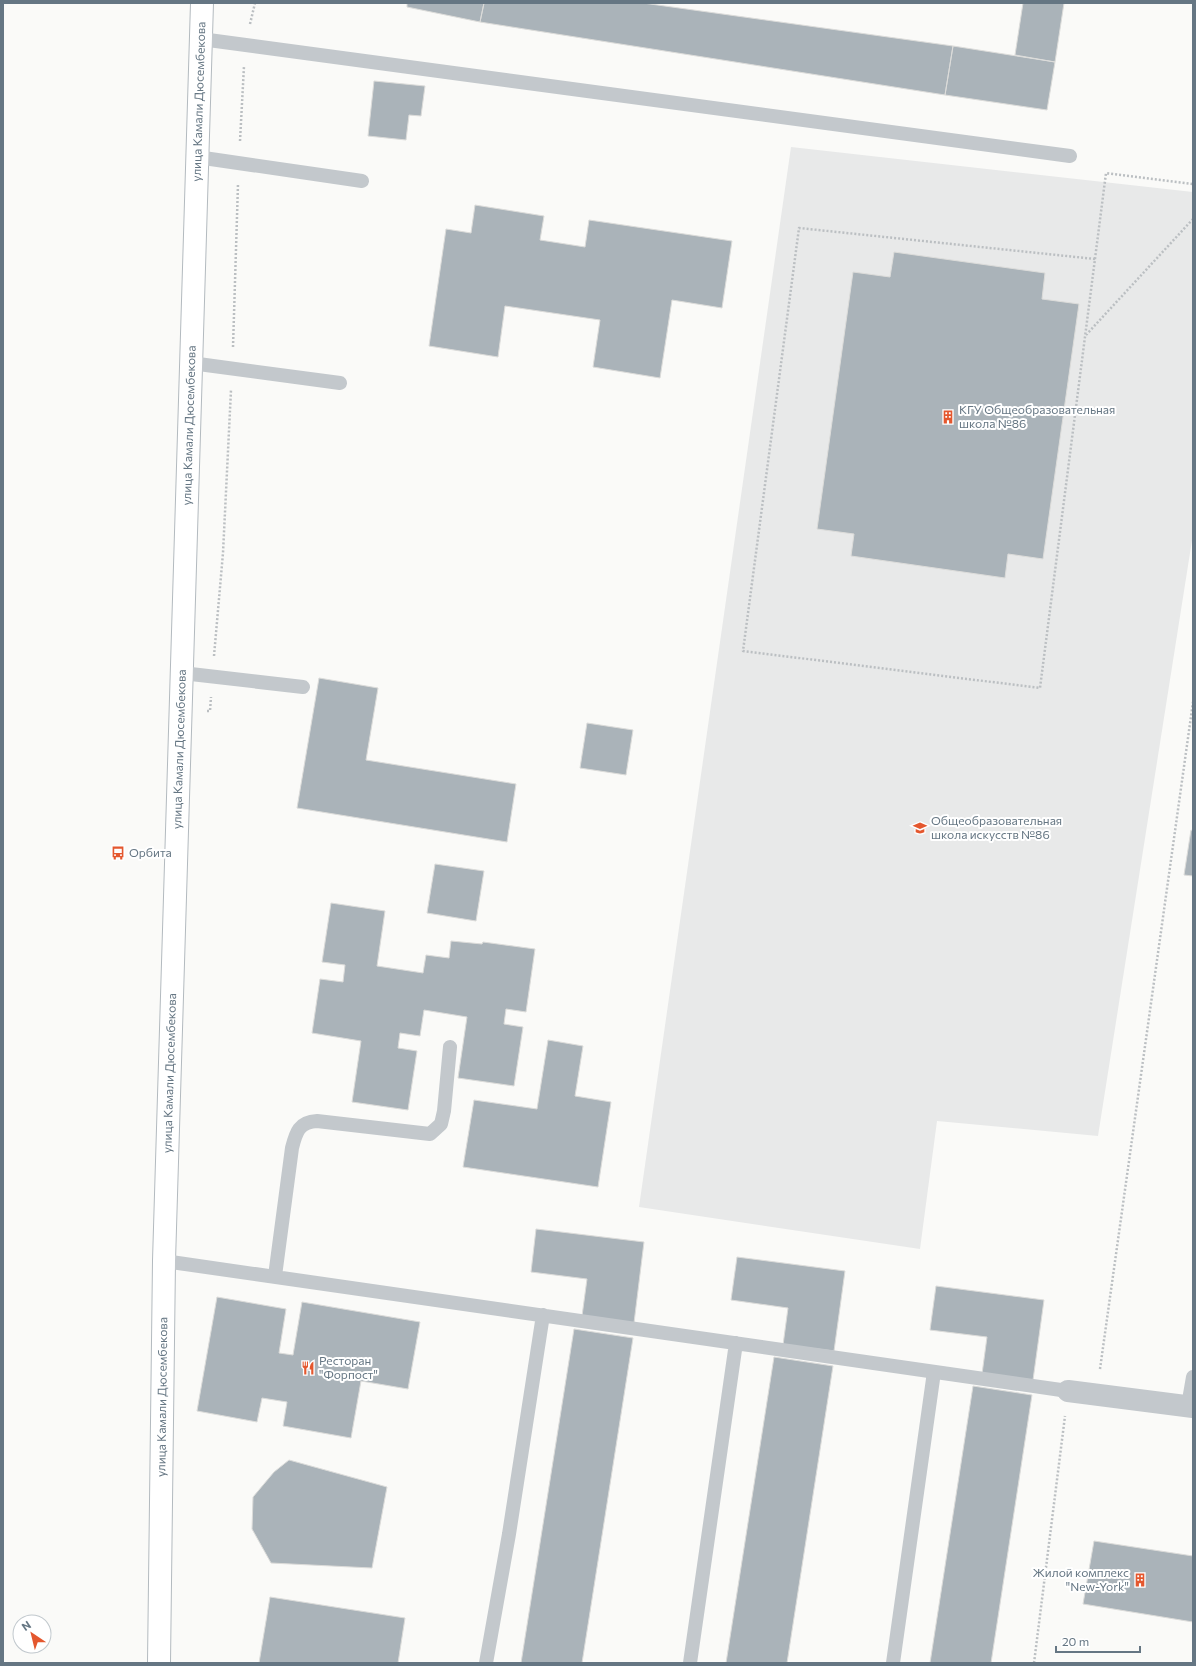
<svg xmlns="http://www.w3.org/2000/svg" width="1196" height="1666" font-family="Commissioner,sans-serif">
<rect width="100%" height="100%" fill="#fafaf8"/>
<path fill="#e8e9e9" d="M791,147l402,45v342l-95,602 -161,-15 -17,128 -281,-42z"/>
<path fill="#aab3b9" stroke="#dcdcda" d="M407,3h77l-4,19 -73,-15z
M484,3h159l310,43 -8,49 -465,-73z
M1023,3h41l-9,59 -40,-7z
M953,46l102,16 -8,48 -102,-15z
M374,81l51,5 -4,30 -12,-1 -3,25 -38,-4z
M475,205l69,11 -4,24 45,7 4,-27 143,21 -10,67 -50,-8 -12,78 -67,-11 7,-47 -95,-14 -7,51 -69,-11 17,-117 25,4z
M894,252l151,21 -3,26 37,5 -36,255 -35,-5 -3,24 -154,-22 3,-22 -37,-5 36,-257 37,5z
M319,678l59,10 -12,72 150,24 -9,58 -210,-34z
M587,723l46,7 -7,45 -46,-7z
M1191,830l2,1v45l-9,-1z
M435,864l49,7 -8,50 -49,-8z
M331,903l54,8 -8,55 46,7 3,-18 23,3 2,-17 31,3 1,-2 52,7 -9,63 -20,-3 -2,15 19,3 -9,59 -56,-8 9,-61 -43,-7 -4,26 -20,-3 -2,15 19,3 -9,59 -56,-8 9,-61 -49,-8 8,-54 23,3 2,-17 -23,-3z
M548,1040l35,6 -8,50 36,6 -13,85 -135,-20 11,-67 63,9z
M536,1229l108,13 -10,81 -52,-7 5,-37 -56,-7z
M737,1257l108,14 -11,80 -51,-6 5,-37 -57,-8z
M936,1286l108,14 -11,80 -51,-6 5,-37 -57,-7z
M217,1297l69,12 -7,44 14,2 9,-53 118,20 -12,67 -47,-8 -10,57 -68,-12 4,-24 -25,-4 -5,24 -60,-11z
M574,1329l59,9 -51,325h-61z
M774,1357l59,9 -46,297h-61z
M973,1386l59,9 -41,268h-61z
M289,1460l98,27 -15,81 -101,-5 -19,-34 1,-32 21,-25z
M1094,1541l99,15v66l-110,-18z
M270,1597l135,21 -7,45h-139z"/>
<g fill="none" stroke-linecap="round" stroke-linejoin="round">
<g stroke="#b3babf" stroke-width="24">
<g id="secondary">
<path id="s1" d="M159,1663l5,-402 38,-1258"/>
</g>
</g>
<path stroke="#bbbfc2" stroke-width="2.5" stroke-dasharray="2 2" stroke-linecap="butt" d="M250,24l5,-21
M240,141l4,-75
M1095,259l-296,-31 -56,423 297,37 66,-515 87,11
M1086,335l107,-116
M233,347l5,-163
M214,656l9,-103 8,-163
M207,711h3l1,-14
M1100,1369l93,-667
M1034,1663l31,-247"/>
<path stroke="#c3c8cc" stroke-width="14" d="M203,31l-2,8 869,117
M197,157l165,24
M191,363l149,20
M182,673l121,14
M164,1261l904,130
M275,1276l17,-128c4,-16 7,-26 25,-27l113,13 11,-10 3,-13 6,-64
M1188,1406l5,-29
M486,1663l23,-129 34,-219
M690,1663l46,-320
M893,1663l41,-291"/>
<path stroke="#c3c8cc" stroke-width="22" d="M1068,1391l125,16"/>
<use href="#secondary" stroke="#fff" stroke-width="22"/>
</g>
<defs>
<g id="building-bare" transform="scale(1.08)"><path d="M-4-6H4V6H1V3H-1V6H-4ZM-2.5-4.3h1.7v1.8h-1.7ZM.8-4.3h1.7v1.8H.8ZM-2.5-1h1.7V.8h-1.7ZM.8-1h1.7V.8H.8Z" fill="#e4572e" stroke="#fff" stroke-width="2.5" paint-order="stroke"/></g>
<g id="school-bare" transform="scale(1.08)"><path d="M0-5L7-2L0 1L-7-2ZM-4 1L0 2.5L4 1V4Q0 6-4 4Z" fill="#e4572e" stroke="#fff" stroke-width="2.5" paint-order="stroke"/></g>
<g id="bus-bare" transform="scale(1.08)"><path d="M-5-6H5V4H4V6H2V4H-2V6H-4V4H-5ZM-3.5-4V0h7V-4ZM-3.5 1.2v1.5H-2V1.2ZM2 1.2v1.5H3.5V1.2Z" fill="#e4572e" stroke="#fff" stroke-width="2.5" paint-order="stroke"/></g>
<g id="restaurant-bare" transform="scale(1.08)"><path d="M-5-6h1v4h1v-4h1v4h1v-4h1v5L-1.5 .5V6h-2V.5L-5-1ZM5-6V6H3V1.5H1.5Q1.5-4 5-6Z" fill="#e4572e" stroke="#fff" stroke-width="2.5" paint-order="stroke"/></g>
</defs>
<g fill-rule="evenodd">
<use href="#building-bare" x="948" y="417"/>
<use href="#school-bare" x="920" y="828"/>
<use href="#bus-bare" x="118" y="853"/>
<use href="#restaurant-bare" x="308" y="1368"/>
<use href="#building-bare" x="1140" y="1580"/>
</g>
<g text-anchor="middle" stroke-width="4" stroke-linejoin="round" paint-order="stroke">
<g font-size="12" fill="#657683" stroke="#fff">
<text dy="4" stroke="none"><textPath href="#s1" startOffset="1562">улица Камали Дюсембекова</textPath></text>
<text dy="4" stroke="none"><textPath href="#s1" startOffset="1238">улица Камали Дюсембекова</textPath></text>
<text dy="4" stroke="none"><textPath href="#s1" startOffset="914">улица Камали Дюсембекова</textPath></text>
<text dy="4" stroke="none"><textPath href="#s1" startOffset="590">улица Камали Дюсембекова</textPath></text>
<text dy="4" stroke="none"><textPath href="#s1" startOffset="266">улица Камали Дюсембекова</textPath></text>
</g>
<g font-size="12" fill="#657683" stroke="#fff" text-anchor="start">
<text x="959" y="414">КГУ Общеобразовательная<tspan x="959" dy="14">школа №86</tspan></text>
<text x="931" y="825">Общеобразовательная<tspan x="931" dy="14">школа искусств №86</tspan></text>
<text x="129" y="857">Орбита</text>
<text x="319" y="1365">Ресторан<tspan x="319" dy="14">"Форпост"</tspan></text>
<text x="1129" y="1577" text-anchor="end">Жилой комплекс<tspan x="1129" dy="14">"New-York"</tspan></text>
</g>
</g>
<rect width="1196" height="1666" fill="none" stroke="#657683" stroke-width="8"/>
<g transform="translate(32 1634) rotate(325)"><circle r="19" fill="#ffffff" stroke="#c1c8cd"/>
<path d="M0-3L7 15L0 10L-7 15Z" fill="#e4572e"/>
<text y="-6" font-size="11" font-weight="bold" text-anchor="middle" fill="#657683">N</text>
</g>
<path d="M1056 1646v6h84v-6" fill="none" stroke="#657683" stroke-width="2"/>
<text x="1062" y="1646" font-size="12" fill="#657683" stroke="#ffffff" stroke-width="3" paint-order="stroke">20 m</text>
</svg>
